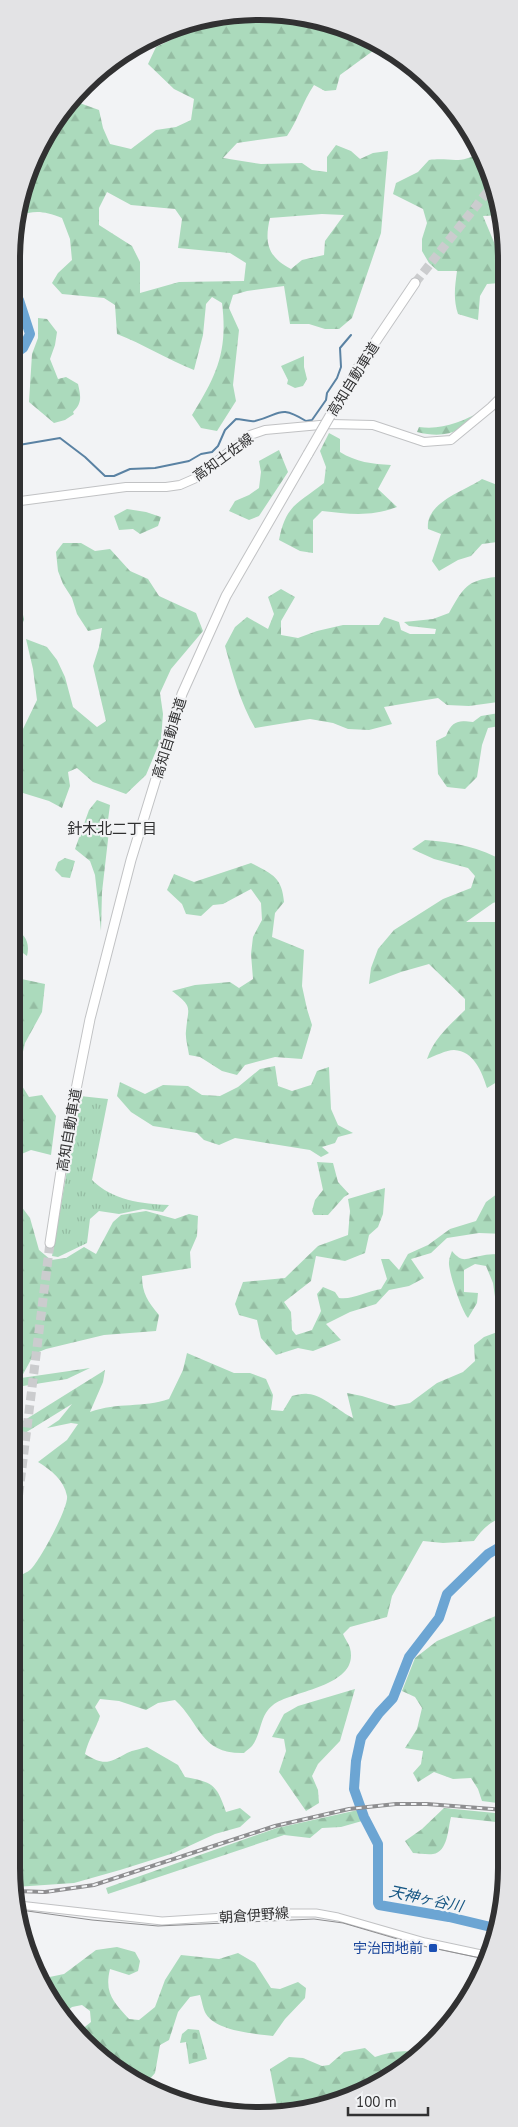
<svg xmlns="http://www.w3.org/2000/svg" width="518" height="2127" font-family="'PT Sans','Noto Sans JP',sans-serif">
<defs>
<pattern id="grass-tufts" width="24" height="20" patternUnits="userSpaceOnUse" patternTransform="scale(1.25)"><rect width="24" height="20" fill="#abdabc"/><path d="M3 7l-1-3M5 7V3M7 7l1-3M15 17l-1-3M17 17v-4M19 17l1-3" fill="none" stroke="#94bca2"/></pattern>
<pattern id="forest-firs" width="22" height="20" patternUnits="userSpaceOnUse" patternTransform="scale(1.25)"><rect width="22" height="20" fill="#abdabc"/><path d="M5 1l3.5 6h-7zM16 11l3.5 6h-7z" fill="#94bca2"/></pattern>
<pattern id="cemetery-stones" width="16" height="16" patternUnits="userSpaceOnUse" patternTransform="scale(1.25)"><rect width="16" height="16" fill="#abdabc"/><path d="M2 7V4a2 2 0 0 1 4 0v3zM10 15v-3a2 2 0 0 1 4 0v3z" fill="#94bca2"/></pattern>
</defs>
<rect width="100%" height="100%" fill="#f2f3f5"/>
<path fill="url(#grass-tufts)" d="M80,1096l28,3 -16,81c20,20 50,24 77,25l-6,7 -20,-3 -24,5 -20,-3 -9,8 -3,24 -29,14 -6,-1z"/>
<path fill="url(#forest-firs)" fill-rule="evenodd" d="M292,13l77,24 12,8 -41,30 -4,15 -11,1 -11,-6c-11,16 -16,35 -27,51l-50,7 -14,15 38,6 41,-1 10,7 15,2v-15l9,-12 15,6 9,8 13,-6 15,-2 -7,82 -29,85 -13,11h-14l-16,-5h-19l-6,-38 -37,5 -14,4 -4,13 10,22 -6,55 3,16 -19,30 -16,-3 -9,-13c25,-40 36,-64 30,-112l-10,-6 -6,7 -3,31 -9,35c-27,-11 -51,-26 -77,-36l-2,-29 -11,-7 -42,-4 -10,-11 6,-10 14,-13 -2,-21 -8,-21c-19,-7 -26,-8 -45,-2l18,-53 9,-6 1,-23 29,-33 25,9 4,18 7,16 21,5 25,-19 20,-3 15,-7 3,-21 -20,-10 -26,-25 8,-17 19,-9 -4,-7 24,-11zM107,192l24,13 44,4 7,10 -4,29 52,5 16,10 -2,18 -65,1 -39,11v-31l-8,-16 -33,-21v-17zM322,214l22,1 -19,26 -1,14 -22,5 -11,9c-23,-12 -27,-26 -21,-51z
M482,151l19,64 -18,1 13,31 9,-4v42l-5,-2 -13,1 -7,12 -2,24 -20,-6c-5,-15 -3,-28 -1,-43h-19l-9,-8 -7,-12v-12l5,-16 -4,-14 -30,-15 3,-11 22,-11 11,-12c23,-3 30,6 53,-9z
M38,318l9,1 10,13 -2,13 -5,14 8,20 8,-2 12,7c3,13 4,19 -5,28l1,2 -9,6 -11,3 -25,-21 3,-48 6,-16z
M304,356v11l3,12 -4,7 -8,2 -8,-4 1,-4 -7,-14z
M482,411c-20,21 -36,28 -65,21l2,-5c24,3 42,-5 63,-16z
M329,433l11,6v13c16,10 32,12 51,13l-13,24 19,18c-26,10 -48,7 -75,4l-9,9v33l-13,-2 -21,-11c7,-36 19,-36 45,-57l2,-16 -6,-16z
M279,450l9,22 -29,44 -10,4 -20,-9 6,-10 14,-6 10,-7 2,-16 -2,-11z
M482,479l23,9v53l-23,3 -11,12 -13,4 -19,11 -7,-10 9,-27 -13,-5c-3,-27 37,-38 54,-50z
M127,509l19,3 15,5 -3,9 -18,8 -7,-5 -14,1 -5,-14z
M63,543h18l14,8 15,-2 20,22 18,8 11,17 37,17 7,18 -32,38 -11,24 3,21 -2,25 -15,36 -20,19 -33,-12 -16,-14 -9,4 2,14 -8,22 -13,-7 -26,-8 -4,-51 4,-13 14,-29 -4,-31 -7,-30 21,8 10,13 8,17 8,30 24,20 9,-6 -13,-55 6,-19 3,-19 -14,3 -11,-17 -5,-16 -9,-14 -5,-13 -2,-19z
M496,577l9,1v147l-17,3 -6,17 -5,32 -12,12 -18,-2 -9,-13 -2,-33 10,-5c6,-15 12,-16 27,-14l8,-6 18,-3 -1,-11 -29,4 -22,-1 -9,-7 -54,9 8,17 -23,6 -21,-1 -15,-6 -23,-4 -55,9c-15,-26 -22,-53 -30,-82l10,-19 12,-10 21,12 6,-15 -6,-17 13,-8 14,8 -14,24v14l17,3 19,-7 26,-6h36l5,-8 15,5 2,8 9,4h25l1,-5 -27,-3 -5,-4 29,-3 16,-6c14,-25 18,-33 47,-36z
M13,602h7l4,17 -4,14h-7z
M97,800l13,5 -2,15 1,11 -7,61 -1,39 -6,-56 -5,-14 -15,-12 14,-39z
M425,840c29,2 55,7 80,22v37l-12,4 -27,19h39v155l-18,11c-5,-16 -13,-37 -33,-38 -8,0 -19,6 -27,9 7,-21 23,-34 38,-49v-11l-36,-35 -28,8 -32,12 2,-16 7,-19 16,-19 49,-31 28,-11 4,-12 -7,-8 -34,-9 -22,-10z
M65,858l10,3 -5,17 -8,-1 -7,-7 3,-8z
M251,863c21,11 31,14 33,39l-9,11 -3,24 32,13 -2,36 5,23 5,16 -10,34 -27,-2 -30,8 -8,10 -15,-4 -22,-14 -11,-2c-1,-8 -4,-17 -3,-24 2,-25 8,-23 -14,-40l23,-6 35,-3 9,6 14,-9 -2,-25 2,-17 9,-17 -1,-17 -10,-14 -28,15 -10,1 -12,11 -15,-2 -4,-10 -15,-14 7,-16 20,8z
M12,929c14,4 18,14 15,27l-15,-11z
M12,977l33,7 -3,28 -17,31 -8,35 12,19 13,-2 14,21 -5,39 -20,-5 -19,8z
M275,1066l3,20 14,5 19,-6 6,-14 12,-4 2,42 7,16 15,8 -15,4 -3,6 -13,4 7,6 -8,4 -11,-7 -75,-12 -16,7 -15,-5 -7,-7 -44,-7 -22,-14 -14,-16 3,-14 25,12 18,-9 25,1 14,9 18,1 18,-9 22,-18z
M317,1162l16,1 5,19 11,12 -5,3 -16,18h-14l-2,-4 3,-11 8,-10z
M385,1188l-2,26 -5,13 -9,8 -4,18 -20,8 -29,-5 -5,25 -27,21 7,10 1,18 4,5 16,-5 9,-19 -4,-17 6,-7 12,5 4,6c14,2 28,-7 42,-9l6,-10 -6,-20h8l10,11 9,-16 20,-9 22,-16 26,-8 10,-19 19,-14v46l-26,-1 -32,5 -16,15 -20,6 13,19 -15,8 -20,4 -13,14 -26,8 -24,12 15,16 -28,11 -15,-3 -22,7 -15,-17 -4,-18 -18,-5 -4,-11 8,-22 42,-4 33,-32 30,-11 2,-24 -2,-12z
M18,1202l12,16 9,32 12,10 15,-2 18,-11 12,7 17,-32 8,-7 25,-4 29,8 14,-5 9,2 -1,20 -7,16 1,16 -49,8c0,17 6,26 17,39l-3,16 -52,4 -58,14 -12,5 -13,24 69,-10 -23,11 -44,7 -6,8 -5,-1v-177z
M452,1251c11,13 14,7 28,5 8,-2 17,-2 25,-2v264c-14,1 -24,13 -31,23l-31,2 -20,-2 -31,55 -5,21 -37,10 -7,7c2,5 6,10 7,14 10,39 -58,42 -77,57 -14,11 -11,28 -21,41 -2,2 -6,5 -8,7 -44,1 -43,-29 -69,-53l-17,3 -12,7 -27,-9 -19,-2 -5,8 5,9c-4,13 -12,24 -15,38 19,12 24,9 42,-1 6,-3 14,-4 20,-6l31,18 7,12c28,5 32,8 41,35l14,-4 11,9 -11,10 -25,7 -41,19 -54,17 -46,13 -59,4 -4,-19 1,-290c6,-2 16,-5 20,-10 9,-10 37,-61 35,-72 -3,-16 -16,-26 -29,-34l29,-22 11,-16 -7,-1 -24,5 12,-8 13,-16 -60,37v-13l93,-58 -2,12 -13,30c28,-10 53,-4 79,-13l14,-29 4,-17 47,20h16l16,6 7,16 -2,15 12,1 9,-15c5,-1 11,-3 16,-2 15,1 32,18 45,24l-6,-25 15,3 32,10 16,-3 27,-20 26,-11 12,-11 -1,-16 10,-8 16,-6 -7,-48 -7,-17 -11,-2 -11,6v22l14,1 -1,10 -9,15c-6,-6 -20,-47 -19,-56 0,-4 2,-8 3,-11z
M505,1612v192l-23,-3 -4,-12 -7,-11 -18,1 -19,-7 -16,10 -5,-9 8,-9 2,-13 -18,-3 12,-19 5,-21 -7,-11 -13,-6 13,-33 22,-17z
M355,1689l-15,52 -22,23 -6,12 6,14 1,13 -13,8 -27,-39 7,-21 -2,-12 -12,-2 12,-23 14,-8z
M444,1808l61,6v9l-54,-6c-3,11 -3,35 -18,37 -6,1 -14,-1 -20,-1l-8,-12 17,-12z
M358,1810l4,11 -21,6 -19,1 -12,10 -26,-3 -176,59 -2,-6 171,-60z
M117,1947l18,5 5,9 -2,10 -9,4 -19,-6c-6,25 4,33 19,50l10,1 16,-13 10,-27 16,-25 38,4 19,-6 17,10 16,25 9,1 18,-7 8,6 -1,10 -20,21 -12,17c-17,-2 -57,-5 -67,-22 -3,-5 -4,-13 -6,-19l-10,2 -12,15 -9,28 -9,5 -5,28 -6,7 -22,-7 -51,-39 15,-12 -1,-11 -8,-6 -10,2 -10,8 -22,-36 24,-5 32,-24z
M365,2048l10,9c13,-4 27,-8 40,-4l2,3 -9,9 -70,38 -60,8 -8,-42 19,-12 14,1 19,8 7,-1 15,-13z"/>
<path fill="url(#cemetery-stones)" d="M188,2029l11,1 8,29 -18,5 -3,-22 -6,1 2,-9z"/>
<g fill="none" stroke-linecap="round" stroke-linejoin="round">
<path stroke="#5a82a3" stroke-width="2" d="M13,446l47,-8 25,19 20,19h9l16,-7 25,-1 34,-7 12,-7 11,-2 6,-6 7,-16 11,-11c6,0 13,3 19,2 26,-6 23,-17 51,0l6,-1 14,-20 1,-7 10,-15 4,-11 -1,-19 11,-13"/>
<path stroke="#6ca5d3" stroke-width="10" d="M13,355l10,-7 7,-14 -11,-34
M495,1928l-46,-11 -70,-12 -1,-2v-59l-14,-27 -10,-28 2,-28 5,-23 18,-25 14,-15 16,-41 30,-39 8,-24 41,-40 17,-10"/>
<path stroke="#cbccce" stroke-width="9" stroke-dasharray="9 4.5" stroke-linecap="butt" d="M415,283l77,-97
M12,1548l38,-305"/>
<g stroke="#c1c2c4" stroke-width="9">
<path id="secondary" d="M19,1905l143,16 127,-8h27l22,4 87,25 61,13"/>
</g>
<g stroke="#c1c2c4" stroke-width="10">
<path id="primary" d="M13,502l113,-15h40l14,-2 16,-7 54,-43 15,-5 66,-6 42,1 51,17 27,-2 40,-33 14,-14"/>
</g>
<g stroke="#c1c2c4" stroke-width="11">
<path id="motorway" d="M357,369l58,-86
M50,1243l15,-98 25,-126 41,-159 51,-166 44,-98 82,-142"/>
</g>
<use href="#secondary" stroke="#fff" stroke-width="7"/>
<use href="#primary" stroke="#fff" stroke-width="8"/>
<use href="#motorway" stroke="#fff" stroke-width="9"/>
<path stroke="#8e8e90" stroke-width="1" d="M20,1910l72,10 66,6 156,-7 29,4 75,22 67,14"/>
<g stroke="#8e8e90" stroke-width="4">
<path id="rail" d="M16,1891l29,1 49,-7 181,-59 74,-17 47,-5h31l78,6"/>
</g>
<use href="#rail" stroke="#f2f3f5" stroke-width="2" stroke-dasharray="5.5" stroke-linecap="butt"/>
<g stroke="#c1c2c4" stroke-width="11" stroke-linecap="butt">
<path id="motorway-bridge" d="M308,454l49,-85"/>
</g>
<use href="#motorway-bridge" stroke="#fff" stroke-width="9"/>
</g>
<rect fill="#1a4fb4" stroke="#f2f3f5" stroke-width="2" x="428" y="1943" width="10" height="10" rx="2.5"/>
<g text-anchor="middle" stroke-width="4.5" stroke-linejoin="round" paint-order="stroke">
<g font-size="14" fill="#313132" stroke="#f2f3f5">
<text transform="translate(353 379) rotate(-58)" y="5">高知自動車道</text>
<text transform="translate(223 457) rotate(-36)" y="5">高知土佐線</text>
<text transform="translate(169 738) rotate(-73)" y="5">高知自動車道</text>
<text transform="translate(69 1130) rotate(-80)" y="5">高知自動車道</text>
<text transform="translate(254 1915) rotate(-4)" y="5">朝倉伊野線</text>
</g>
<g font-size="14" fill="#164399" stroke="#f2f3f5" text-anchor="end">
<text x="423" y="1953">宇治団地前</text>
</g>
<g font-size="15" fill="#313132" stroke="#f2f3f5">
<text x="112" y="834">針木北二丁目</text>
</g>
<g font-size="15" font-style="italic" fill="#165683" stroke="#f2f3f5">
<text transform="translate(426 1899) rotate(12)" y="5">天神ヶ谷川</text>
</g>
</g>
<path d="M0 0H518V2127H0ZM259 20H259A239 239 0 0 1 498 259V1868A239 239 0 0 1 259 2107H259A239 239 0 0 1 20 1868V259A239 239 0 0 1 259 20Z" fill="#e3e3e5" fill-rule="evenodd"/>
<path fill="none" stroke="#313132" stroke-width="6" d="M259 20H259A239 239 0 0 1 498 259V1868A239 239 0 0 1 259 2107H259A239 239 0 0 1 20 1868V259A239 239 0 0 1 259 20Z"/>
<path d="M348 2107v8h80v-8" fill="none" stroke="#313132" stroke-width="2.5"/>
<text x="356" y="2107" font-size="15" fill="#313132" stroke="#f2f3f5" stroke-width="4" paint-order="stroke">100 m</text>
</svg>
